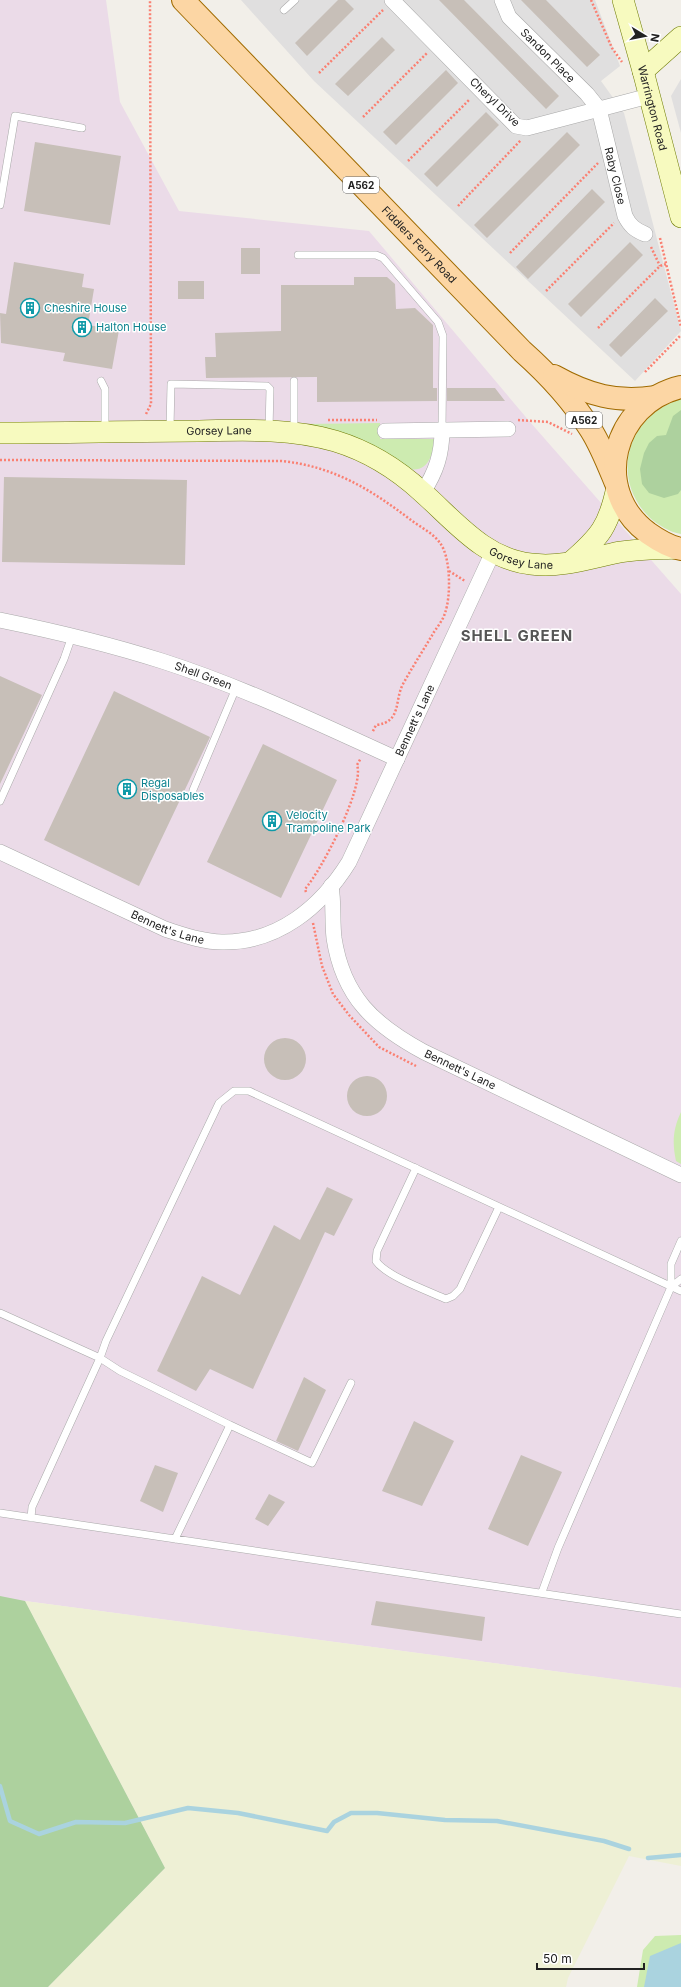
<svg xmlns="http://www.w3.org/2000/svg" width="681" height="1987" font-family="Inter,sans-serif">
<rect width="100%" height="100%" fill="#f2efe9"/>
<path fill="#e0dfdf" d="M241,0h354l25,66 -19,15 23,32 57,218 -46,50 -321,-300z
M681,79v54l-10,-37z"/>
<path fill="#ebdbe8" d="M0,0h106l14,102 59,109 190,20 161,191 151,172v1094l-656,-87 140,267 -117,119h-48z"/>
<path fill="#eef0d5" d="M25,1601l656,87v178l-52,-10 -61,122 -2,9h-518l117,-119z"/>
<path fill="#cdebb0" d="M681,399v135c-12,-2 -23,-9 -32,-17 -40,-40 -21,-102 32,-118z
M380,423v16h55c-2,14 -6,34 -26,30l-104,-45z
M681,1112v52l-5,-3c-4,-19 -3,-32 5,-49z
M681,1935v52h-44l6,-37 12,-14z"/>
<path fill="#add19e" d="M681,410v80l-3,4 -14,4 -15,-5 -7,-9 -2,-15 4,-16 5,-10 8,-7 9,-1 7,-19z
M0,1596l25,5 140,267 -117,119h-48z"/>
<path fill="#aad3df" d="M681,1943v44h-37l6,-31z"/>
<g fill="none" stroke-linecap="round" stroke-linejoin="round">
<path stroke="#aad3df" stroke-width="4.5" d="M0,1786l10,35 29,13 37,-12 49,1 63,-15 50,5 89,18 7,-9 17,-9h26l68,7 52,1 107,20 25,8
M648,1858l33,-3"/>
</g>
<path fill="#c7bfb8" d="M338,0h7l9,9 -47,47 -12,-13z
M439,0h25l95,96 -13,13z
M521,0h25l54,55 -13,12z
M382,37l13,13 -47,46 -13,-12z
M446,70l12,13 -62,62 -13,-13z
M486,112l13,13 -62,62 -13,-13z
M567,132l13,13 -93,93 -13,-13z
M35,142l86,14 -11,69 -86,-14z
M592,189l13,13 -77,77 -12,-12z
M630,242l13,13 -62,62 -13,-13z
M241,248h19v26h-19z
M14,262l70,12 -2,13 12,2 -6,36 31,5 -7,39 -49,-8 2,-8 -64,-10 -1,-30 6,1z
M354,277h33l8,7 1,25 19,-1 18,17v63h4v13l-120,1v-25l-111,1 -1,-21h11l-1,-24 66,-2v-46h73z
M178,281h26v18h-26z
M655,298l13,13 -47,46 -12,-12z
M447,388h48l10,13h-58z
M4,477l183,3 -2,85 -183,-3z
M0,676l42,19 -42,89z
M114,691l96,46 -71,149 -95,-46z
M263,744l74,36 -56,118 -74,-36z
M264 1059a21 21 0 1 1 42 0a21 21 0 1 1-42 0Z
M347 1096a20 20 0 1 1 40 0a20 20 0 1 1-40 0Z
M327,1187l26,12 -19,37 -9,-4 -72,157 -43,-20 -14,22 -39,-20 45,-95 38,19 34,-70 26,15z
M304,1377l22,13 -28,61 -22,-10z
M414,1421l40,20 -32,65 -40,-15z
M521,1455l41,17 -34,74 -40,-17z
M155,1465l23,8 -15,39 -23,-11z
M269,1494l16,8 -17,24 -13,-7z
M376,1601l109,16 -3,24 -111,-16z"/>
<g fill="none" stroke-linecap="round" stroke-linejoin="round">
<g stroke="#a9a9a9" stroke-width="8">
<path id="lane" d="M284,10l11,-10
M0,205l15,-89 67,12
M298,255h78l7,3 55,64 5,14 -1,94
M101,381l4,8v41
M294,381v50
M170,428l1,-44 96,2 3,3 -1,41
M193,790l43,-102
M0,801l64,-142 8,-23
M416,1168l-39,83 -1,10c10,15 52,30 70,38l7,-3 7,-7 39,-82
M671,1287l10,-8
M0,1313l100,45 6,-17 113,-238 15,-12h15l432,200
M230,1425l82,38 39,-80
M0,1513l681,101
M31,1518l1,-11 68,-149 20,13 110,54 -55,114
M542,1592l16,-44 113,-261v-23l10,-23"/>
</g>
<g stroke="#a9a9a9" stroke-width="16">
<g id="street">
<path d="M392,0l124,126 11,2 122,-32"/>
<path id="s1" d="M502,0l7,17 78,77 12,15 26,107c5,10 10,14 20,18"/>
<path d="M385,431l123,-2"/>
<path d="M423,492c13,-20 19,-38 19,-62"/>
<path id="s2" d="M0,620c54,11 109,24 162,41 81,26 158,63 235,98"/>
<path id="s3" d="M0,852l165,77c19,6 38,13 57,13 56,1 99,-35 127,-80l144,-310"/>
<path id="s4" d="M331,886c3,17 1,34 3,52 9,59 40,87 90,114l257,123"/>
</g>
</g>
<g stroke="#707d05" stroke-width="22">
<g id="secondary">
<path id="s5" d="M623,0l20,71 38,146"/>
<path d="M643,71l38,-34"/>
<path id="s6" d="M0,433c66,0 133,-2 199,-2 45,-1 92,-3 136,10 33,10 62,28 87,51 33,29 62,67 109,72 31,4 59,-6 89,-12 19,-3 38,-3 57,-4"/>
<path d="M571,562c29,-25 38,-36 46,-75"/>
</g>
</g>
<g stroke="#a06b00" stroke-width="24">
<g id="primary">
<path id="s7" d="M183,0l339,351c27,24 50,49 69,79 10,16 17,34 24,51"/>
<path d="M554,376c34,19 63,27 101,21"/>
<path d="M681,387c-68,16 -91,103 -33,146 10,7 21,14 33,16"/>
</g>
</g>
<path stroke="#fa8072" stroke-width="2.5" stroke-dasharray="2 2" stroke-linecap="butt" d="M591,0l21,48 10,14
M319,73l64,-63
M363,117l64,-64
M408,161l62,-62
M458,206l63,-66
M660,238l21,89
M651,247l9,19
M510,253l88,-90
M546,291l68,-68
M598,328l62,-62 6,-2
M645,372l36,-37
M146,414l5,-10 -1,-404
M328,420h49
M518,420l30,2 24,12
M0,460l281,1c52,5 89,28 130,59 9,7 22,13 29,23 11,14 11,54 5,70 -2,7 -7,13 -11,19 -10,17 -21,34 -31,52 -9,17 -1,38 -27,41l-4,8
M449,571l16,10
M306,892l-1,-3c16,-18 60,-102 52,-124l4,-7
M313,923l9,43 11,28 16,21 30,32 37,19"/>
<use href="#lane" stroke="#fff" stroke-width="7"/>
<use href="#street" stroke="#fff" stroke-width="15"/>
<use href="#secondary" stroke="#f7fabf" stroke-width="21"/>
<use href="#primary" stroke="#fcd6a4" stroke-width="22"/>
</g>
<defs>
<g id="building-ring" transform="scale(1)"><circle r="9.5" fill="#fff" stroke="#0f9aa8" stroke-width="1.5"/><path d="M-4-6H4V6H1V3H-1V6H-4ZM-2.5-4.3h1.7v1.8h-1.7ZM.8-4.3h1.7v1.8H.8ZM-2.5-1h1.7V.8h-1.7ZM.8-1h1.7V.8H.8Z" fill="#0f9aa8"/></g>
</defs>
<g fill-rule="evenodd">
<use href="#building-ring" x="30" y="308"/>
<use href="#building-ring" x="82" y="327"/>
<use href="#building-ring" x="127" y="789"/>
<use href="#building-ring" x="272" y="821"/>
</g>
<g text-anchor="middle" stroke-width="3" stroke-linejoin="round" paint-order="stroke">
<g fill="#fff" stroke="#646464" stroke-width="1">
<rect x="343" y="177" width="36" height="16" rx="3"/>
<rect x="566" y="412" width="36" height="16" rx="3"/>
</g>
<g font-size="10" font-weight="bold" fill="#222">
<text x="361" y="189">A562</text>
<text x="584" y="424">A562</text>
</g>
<g font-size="11" fill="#222" stroke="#fff">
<text dy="4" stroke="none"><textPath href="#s1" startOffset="73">Sandon Place</textPath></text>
<text transform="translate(495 102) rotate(44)" y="4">Cheryl Drive</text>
<text dy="4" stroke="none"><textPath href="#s5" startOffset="112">Warrington Road</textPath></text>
<text dy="4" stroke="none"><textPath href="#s1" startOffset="216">Raby Close</textPath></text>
<text dy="4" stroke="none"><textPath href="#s7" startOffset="340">Fiddlers Ferry Road</textPath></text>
<text dy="4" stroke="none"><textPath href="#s6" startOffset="219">Gorsey Lane</textPath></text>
<text dy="4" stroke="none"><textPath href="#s6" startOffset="560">Gorsey Lane</textPath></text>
<text dy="4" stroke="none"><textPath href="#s2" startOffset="211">Shell Green</textPath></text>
<text dy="4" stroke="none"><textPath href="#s3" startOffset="554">Bennett's Lane</textPath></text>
<text dy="4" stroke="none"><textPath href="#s3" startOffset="184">Bennett's Lane</textPath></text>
<text dy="4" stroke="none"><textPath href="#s4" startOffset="244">Bennett's Lane</textPath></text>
</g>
<g font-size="11" fill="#0d838f" stroke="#fff" text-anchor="start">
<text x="44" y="312">Cheshire House</text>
<text x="96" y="331">Halton House</text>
<text x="141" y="787">Regal<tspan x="141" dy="13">Disposables</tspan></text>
<text x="286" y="819">Velocity<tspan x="286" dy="13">Trampoline Park</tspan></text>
</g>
<g font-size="15" font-weight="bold" letter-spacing="1" fill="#555" stroke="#fff">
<text x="517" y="641">SHELL GREEN</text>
</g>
</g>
<g transform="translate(645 36) rotate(100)" stroke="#ffffff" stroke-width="3" paint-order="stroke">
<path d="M0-3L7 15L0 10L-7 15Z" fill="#222222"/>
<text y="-6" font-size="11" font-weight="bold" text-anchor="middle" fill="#222222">N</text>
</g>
<path d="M537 1963v6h107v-6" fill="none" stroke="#222222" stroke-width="2"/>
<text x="543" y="1963" font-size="12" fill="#222222" stroke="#ffffff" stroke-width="3" paint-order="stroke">50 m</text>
</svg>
